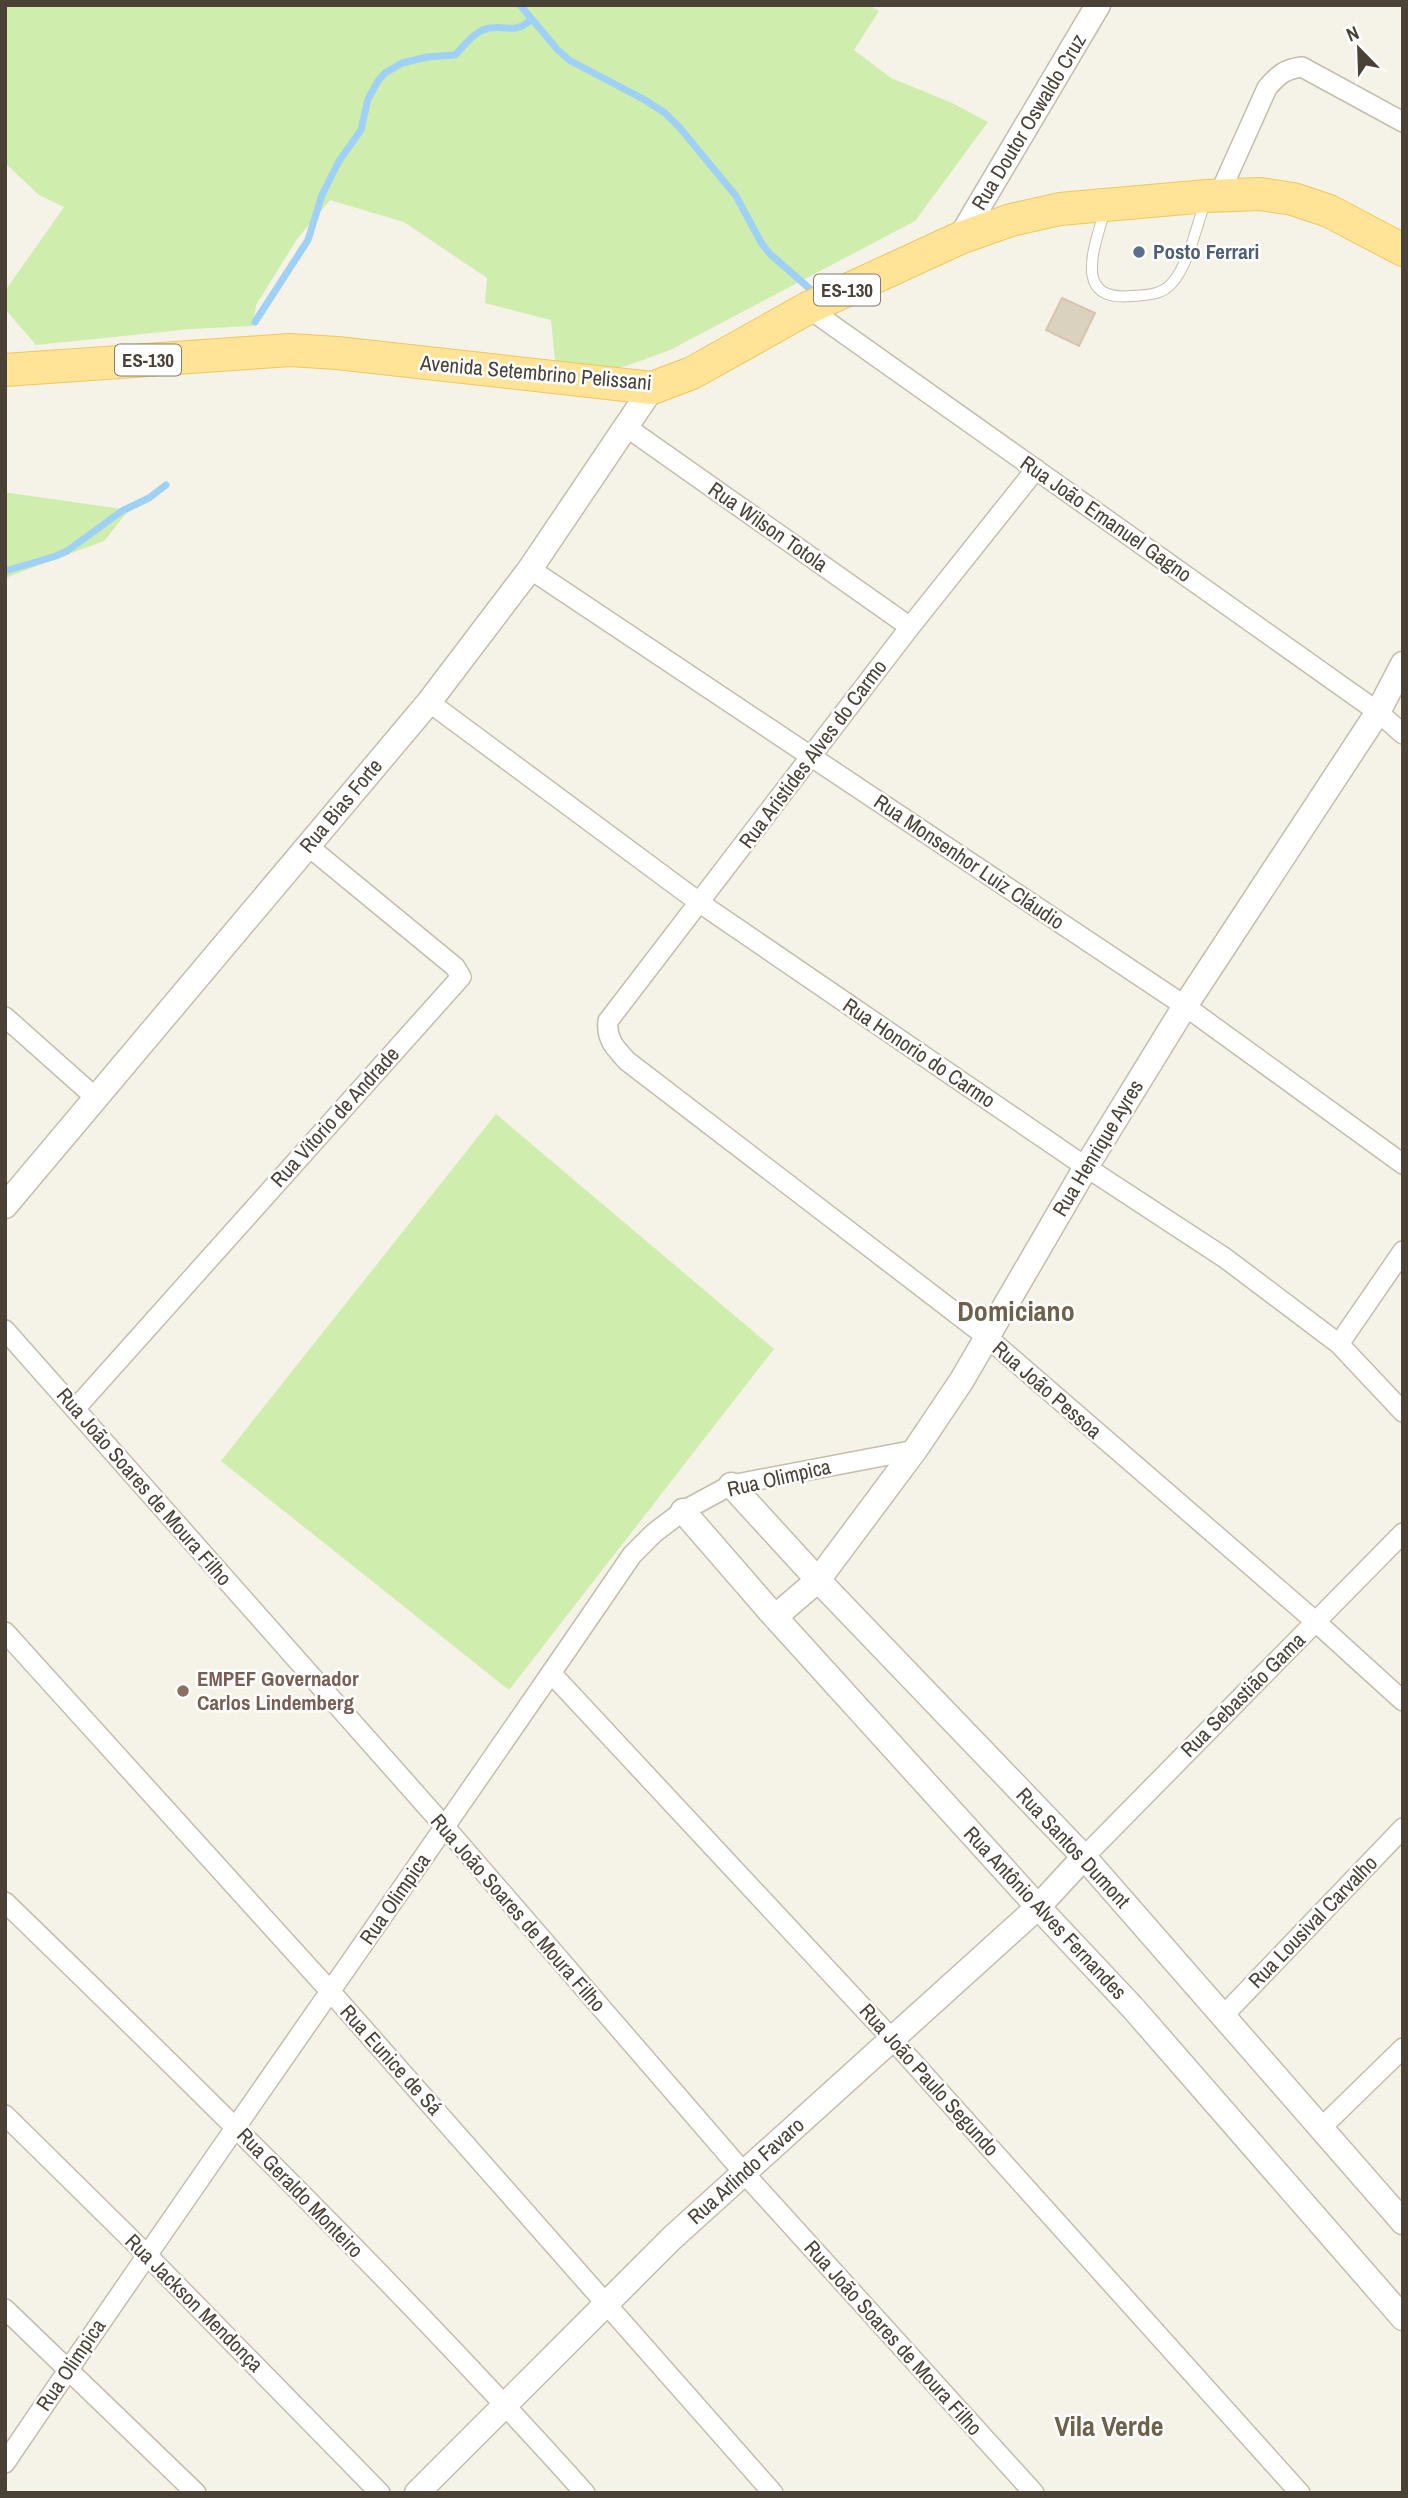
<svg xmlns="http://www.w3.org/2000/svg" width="1408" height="2498" font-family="'Archivo Narrow',sans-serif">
<rect width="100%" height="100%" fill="#f5f2e8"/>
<path fill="#cfedad" d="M5,5h864l10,6 -25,39 37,28 61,25 36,19 -73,99 -245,129 -44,16 -23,4 -47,1 -5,-51 -66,-17 2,-25 -83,-56 -74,-22 -33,39 -41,66 -3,21 -62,3 -155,16 -31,-36v-18l59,-84 -25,-12 -34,-32z
M5,493h5l119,17 -25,31 -99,37z
M496,1114l278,235 -265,341 -288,-229z"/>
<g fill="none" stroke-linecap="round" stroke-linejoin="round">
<path stroke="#9fd1f7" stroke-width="7" d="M520,5l37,44 12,11 76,40 20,13 15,15 56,68 26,48 8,10 47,41
M255,322l53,-82 14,-45 17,-34 22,-31 7,-31 10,-18 7,-8 17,-10 25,-6 28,-2c10,-10 20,-25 35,-27 20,-3 23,7 42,-9
M5,571l51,-15 11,-5 55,-40 27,-13 17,-13"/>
</g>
<path fill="#dbd1bf" stroke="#d4c6af" stroke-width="2" d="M1062,298l33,15 -16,33 -33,-16z"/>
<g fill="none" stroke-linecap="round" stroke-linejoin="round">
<g stroke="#c5bdac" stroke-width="12">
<path id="service" d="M1105,209c-9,35 -35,93 27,87 15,-1 30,-1 40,-13 16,-17 25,-58 33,-81"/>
</g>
<g stroke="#c5bdac" stroke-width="22">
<path id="minor" d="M1219,195l48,-107c11,-13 18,-19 35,-21l101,55
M808,308l570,404 25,22
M625,426l285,201
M1036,469l-126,158 -302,394c-2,18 7,27 19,40l360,276 329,285 87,79
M530,569l655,437 218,158
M429,702l271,201 386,264 139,91 114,86 64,68
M5,1017l91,81
M5,1330l440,497 299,346 290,320
M1339,1344l64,-93
M75,1409l386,-432 -6,-10 -147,-121
M5,1632l325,359 443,502
M551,1673l341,366 408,454
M1084,1857l319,-324
M5,1902c198,192 395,385 580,591
M1223,2016l180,-188
M5,2115l141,139 234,239
M1321,2128l82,-80
M5,2309l191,184
M5,2463c206,-305 420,-604 627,-908l22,-22 29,-22 48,-26 184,-35"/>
</g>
<g stroke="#c5bdac" stroke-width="27">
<path id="tertiary" d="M960,238l138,-233
M5,1206l424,-504 101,-133 122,-181
M731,1485l87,95 266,277 319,365
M683,1511l92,106 263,290 95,101 270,310
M775,1617l43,-37 97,-130 47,-70 124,-213 99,-161 193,-294 25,-48
M417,2493l255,-255 366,-331 46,-50"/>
</g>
<g stroke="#efc75c" stroke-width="34">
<path id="primary" d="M5,370l285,-20 47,3 315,35 40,-15 116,-65 152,-70 51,-18 49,-11 147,-13 53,-2 33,5 36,12 74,39"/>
</g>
<use href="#service" stroke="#fff" stroke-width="10"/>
<use href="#minor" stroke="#fff" stroke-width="19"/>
<use href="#tertiary" stroke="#fff" stroke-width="24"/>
<use href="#primary" stroke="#ffe498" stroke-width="32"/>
</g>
<circle fill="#5c6f8a" stroke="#fff" stroke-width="2.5" cx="1139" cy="252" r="7"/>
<circle fill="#8d6e63" stroke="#fff" stroke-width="2.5" cx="183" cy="1691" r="7"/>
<g text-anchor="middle" stroke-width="5" stroke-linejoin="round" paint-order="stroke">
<g fill="#fff" stroke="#807b72" stroke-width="2">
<rect x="814" y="274.5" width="66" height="31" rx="5"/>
<rect x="115" y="344.5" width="66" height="31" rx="5"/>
</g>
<g font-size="19" font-weight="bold" fill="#4a4236">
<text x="847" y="297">ES-130</text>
<text x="148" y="367">ES-130</text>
</g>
<g font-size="21" fill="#4a4236" stroke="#fff">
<text transform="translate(1029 122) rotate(-59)" y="7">Rua Doutor Oswaldo Cruz</text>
<text transform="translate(536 373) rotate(5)" y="7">Avenida Setembrino Pelissani</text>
<text transform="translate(1106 519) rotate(35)" y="7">Rua João Emanuel Gagno</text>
<text transform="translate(768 527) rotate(35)" y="7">Rua Wilson Totola</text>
<text transform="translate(813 754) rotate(-53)" y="7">Rua Aristides Alves do Carmo</text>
<text transform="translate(341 806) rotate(-50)" y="7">Rua Bias Forte</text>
<text transform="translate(969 862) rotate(34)" y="7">Rua Monsenhor Luiz Cláudio</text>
<text transform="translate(919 1053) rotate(34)" y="7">Rua Honorio do Carmo</text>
<text transform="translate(335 1117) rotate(-48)" y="7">Rua Vitorio de Andrade</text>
<text transform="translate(1098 1148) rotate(-59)" y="7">Rua Henrique Ayres</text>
<text transform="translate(1047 1390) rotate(41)" y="7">Rua João Pessoa</text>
<text transform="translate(779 1478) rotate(-13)" y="7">Rua Olimpica</text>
<text transform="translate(144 1487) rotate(49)" y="7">Rua João Soares de Moura Filho</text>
<text transform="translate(1243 1695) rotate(-45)" y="7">Rua Sebastião Gama</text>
<text transform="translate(1073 1848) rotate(47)" y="7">Rua Santos Dumont</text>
<text transform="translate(395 1899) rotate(-55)" y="7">Rua Olimpica</text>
<text transform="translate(518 1913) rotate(49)" y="7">Rua João Soares de Moura Filho</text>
<text transform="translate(1045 1913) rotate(47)" y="7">Rua Antônio Alves Fernandes</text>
<text transform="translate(1313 1922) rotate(-46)" y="7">Rua Lousival Carvalho</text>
<text transform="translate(391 2060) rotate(48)" y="7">Rua Eunice de Sá</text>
<text transform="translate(929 2080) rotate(48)" y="7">Rua João Paulo Segundo</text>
<text transform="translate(746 2171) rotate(-42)" y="7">Rua Arlindo Favaro</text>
<text transform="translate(300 2193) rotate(46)" y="7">Rua Geraldo Monteiro</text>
<text transform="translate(194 2303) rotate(45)" y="7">Rua Jackson Mendonça</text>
<text transform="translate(893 2338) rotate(48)" y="7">Rua João Soares de Moura Filho</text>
<text transform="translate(71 2365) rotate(-56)" y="7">Rua Olimpica</text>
</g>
<g font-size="21" font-weight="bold" fill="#4e5e75" stroke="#fff" text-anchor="start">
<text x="1153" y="259">Posto Ferrari</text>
</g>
<g font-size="21" font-weight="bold" fill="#785e54" stroke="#fff" text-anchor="start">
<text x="197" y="1686">EMPEF Governador<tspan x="197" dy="24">Carlos Lindemberg</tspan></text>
</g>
<g font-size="28" font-weight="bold" fill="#6e614c" stroke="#fff">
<text x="1016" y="1321">Domiciano</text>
<text x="1109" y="2436">Vila Verde</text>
</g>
</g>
<rect width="1408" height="2498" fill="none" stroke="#4a4236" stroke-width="14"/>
<g transform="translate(1359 49) rotate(337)" stroke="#ffffff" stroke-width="5" paint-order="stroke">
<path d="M0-5L12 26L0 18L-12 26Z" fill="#4a4236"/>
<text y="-10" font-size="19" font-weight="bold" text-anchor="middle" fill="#4a4236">N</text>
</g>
</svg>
